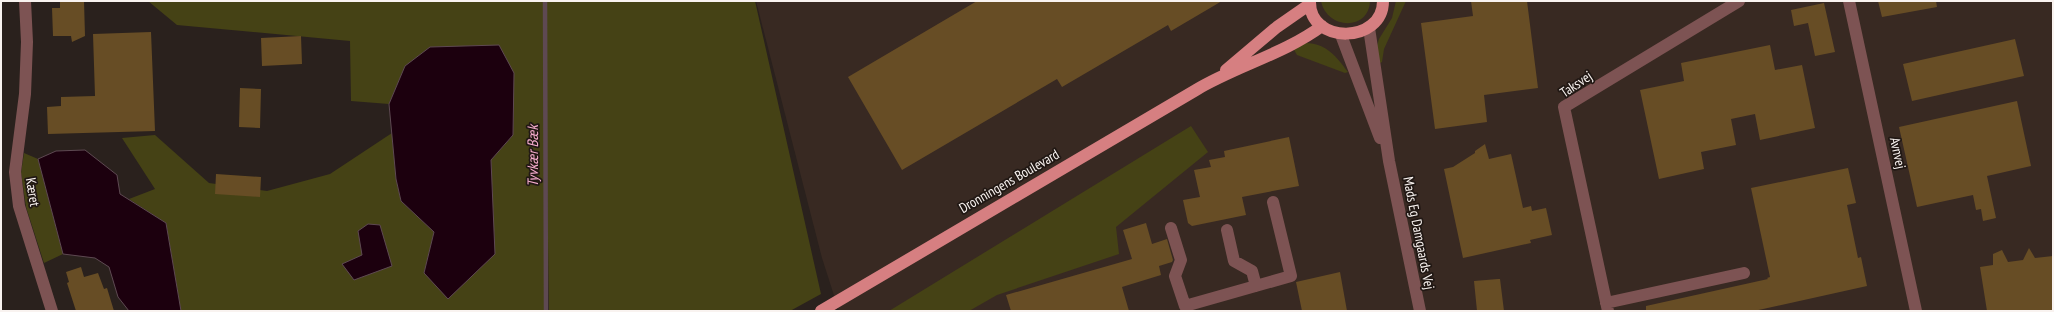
<svg xmlns="http://www.w3.org/2000/svg" width="2054" height="312" font-family="'PT Sans Narrow',sans-serif">
<rect width="100%" height="100%" fill="#2a211d"/>
<path fill="#382922" d="M756,1h1297v310h-1214l-17,-53z"/>
<path fill="#454215" d="M148,1h607l66,293 -31,17h-241l-3,-210 -1,204 2,6h-366l-15,-88 -37,-24 26,-10 -33,-51 33,-3 54,48 58,8 63,-17 62,-41 4,46 5,22 33,31 -10,41 71,-19 -4,-94 22,-25 1,-62 -109,-7 -16,38 -38,-3 -1,-60 -173,-16z
M1321,1h49c-1,30 -43,29 -49,0z
M1396,1h10l-22,48 -2,13 -4,2 -2,-15 3,-10 13,-21z
M1306,43c20,0 31,14 42,29l-3,1 -48,-18 -4,-7z
M1191,126l17,26 -92,75 3,27 -122,41 -28,16h-80z
M24,153l14,6 25,95 -19,9 -18,-56 -5,-34z"/>
<path fill="#1c000e" stroke="#5e4952" d="M499,45l15,28 -1,62 -22,25 4,94 -47,45 -24,-26 10,-41 -33,-31 -5,-22 -7,-75 16,-38 25,-19z
M85,150l32,25 3,19 46,29 15,88h-52l-11,-14 -9,-30 -14,-9 -32,-4 -25,-95 18,-8z
M368,224l12,1 12,41 -38,14 -12,-16 20,-9 -4,-24z"/>
<g fill="none" stroke-linecap="round" stroke-linejoin="round">
<path stroke="#5e4952" stroke-width="4.5" d="M545,1l1,310"/>
</g>
<path fill="#674d25" d="M60,1h24l1,35 -13,6 -1,-6h-18l-1,-28h8z
M977,1h245l-51,30 -3,-6 -106,62 -5,-8 -155,91 -54,-93z
M1471,1h56l11,87 -54,7 3,27 -52,7 -14,-106 52,-7z
M1878,1h58l1,6 -55,10z
M1824,3l11,49 -20,4 -7,-33 -14,3 -3,-16z
M151,32l4,99 -107,3 -1,-27 14,-1v-9l34,-1 -2,-62z
M301,36l1,28 -40,2 -1,-28z
M2015,39l9,37 -112,25 -9,-37z
M1770,45l5,25 27,-5 13,63 -55,12 -5,-26 -24,5 5,26 -35,7 3,17 -45,10 -19,-89 44,-9 -3,-18z
M240,88l21,1 -1,39 -21,-1z
M2017,101l14,65 -44,10 9,42 -13,3 -2,-12 -5,1 -3,-15 -56,12 -18,-80z
M1289,137l10,49 -57,11 4,18 -54,11 -4,-3 -5,-23 17,-3 -6,-27 17,-3 -2,-7 16,-3 -1,-6z
M1485,144l4,15 22,-5 12,54 8,-2 1,5 14,-3 6,27 -22,5 1,3 -68,15 -19,-89 9,-2 22,-14v-2z
M1848,168l8,35 -9,2 11,53 3,-1 6,29 -113,25h-108v-5l122,-27 -1,-1 3,-1 -19,-89z
M216,174l45,3 -1,20 -45,-3z
M1146,223l6,21 15,-5 6,21 -1,2 -13,4 2,9 -39,12 7,24h-118l-5,-16 126,-36 -9,-29z
M2029,248l6,10 18,-2v55h-66l-7,-44 13,-2v-11l9,-4 6,12 15,-2z
M81,267l3,10 14,-4 6,16 3,-1 7,23h-38l-9,-28 2,-1 -3,-10z
M1340,272l7,39h-45l-6,-29z
M1498,279h2l4,32h-27l-3,-30z"/>
<g fill="none" stroke-linecap="round" stroke-linejoin="round">
<path stroke="#7d5353" stroke-width="12" d="M25,1l2,41 -2,52 -10,78 4,34 33,105
M1849,1l67,310
M1369,28l20,133 31,150
M1341,35l39,103
M1171,228l10,32 -6,16 10,30 106,-30 -18,-74
M1227,230l7,31 18,10 4,15
M1606,303l138,-30
M1608,311l-44,-204 175,-106"/>
<path stroke="#d67f81" stroke-width="12" d="M1310,1c-1,44 73,43 73,0
M1226,70l51,-43 33,-23
M821,311c124,-74 249,-148 375,-221 40,-24 88,-36 126,-64"/>
</g>
<g text-anchor="middle" stroke-width="3.5" stroke-linejoin="round" paint-order="stroke">
<g font-size="14" fill="#f9f3f0" stroke="#211814">
<text transform="translate(1576 84) rotate(-34)" y="5">Taksvej</text>
<text transform="translate(1898 153) rotate(78)" y="5">Avnvej</text>
<text transform="translate(1009 181) rotate(-30)" y="5">Dronningens Boulevard</text>
<text transform="translate(33 192) rotate(81)" y="5">Kæret</text>
<text transform="translate(1419 233) rotate(79)" y="5">Mads Eg Damgaards Vej</text>
</g>
<g font-size="15" font-style="italic" fill="#f6acce" stroke="#211814">
<text transform="translate(533 156) rotate(-90)" y="5">Tyvkær Bæk</text>
</g>
</g>
<rect width="2054" height="312" fill="none" stroke="#f9f3f0" stroke-width="4"/>
</svg>
